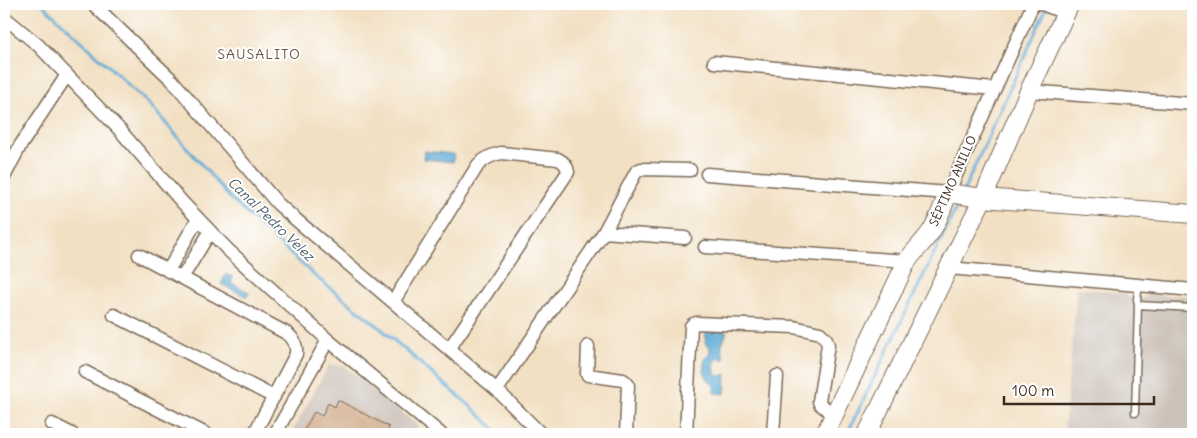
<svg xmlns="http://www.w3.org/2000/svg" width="1197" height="438" font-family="Delius,sans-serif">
<rect width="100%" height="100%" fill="#fff"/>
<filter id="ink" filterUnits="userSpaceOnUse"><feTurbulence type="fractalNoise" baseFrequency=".02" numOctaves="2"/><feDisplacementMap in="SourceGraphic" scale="10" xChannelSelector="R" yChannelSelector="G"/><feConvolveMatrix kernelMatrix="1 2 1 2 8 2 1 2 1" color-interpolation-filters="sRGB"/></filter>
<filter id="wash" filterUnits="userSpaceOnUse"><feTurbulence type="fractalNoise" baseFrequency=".0096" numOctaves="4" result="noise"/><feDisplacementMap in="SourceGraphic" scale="20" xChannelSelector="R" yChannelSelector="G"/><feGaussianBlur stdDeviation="1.12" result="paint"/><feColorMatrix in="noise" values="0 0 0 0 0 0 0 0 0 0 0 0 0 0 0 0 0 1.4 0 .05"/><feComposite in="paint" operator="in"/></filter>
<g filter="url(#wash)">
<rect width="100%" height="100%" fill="#f2e0c3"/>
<path fill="#ccc2b9" d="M1077,288l48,5 5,5 12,1 5,-5 46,3v137h-83l-46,-3z
M329,365l15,1 74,60 -5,8h-122z"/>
<path fill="#5aa9d4" stroke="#4a6a79" d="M424,151l30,3 -1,8 -30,-3z
M226,274l7,3 -2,6 18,9 -2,5 -26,-13z
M707,330l18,1 2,1c-5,14 -8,11 -2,27l-1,1 -4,-2 -3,1 -3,5 1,10 5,2 6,-2 -1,20 -11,-1v-7c-9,-8 -14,-19 -7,-30h2l1,-9 -5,-4 1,-11z"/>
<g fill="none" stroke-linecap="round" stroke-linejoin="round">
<path stroke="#5aa9d4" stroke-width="3" d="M42,4l109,102 81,94 84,77 62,49 58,51 31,26 33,31
M964,190l82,-181
M847,434l113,-234"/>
</g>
<g id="blocks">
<path fill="#d1ae8d" d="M338,400l51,27 -3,7h-84l12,-22 8,4 6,-13 7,4z"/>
</g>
</g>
<g filter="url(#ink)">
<use href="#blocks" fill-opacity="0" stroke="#7b6a58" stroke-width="1"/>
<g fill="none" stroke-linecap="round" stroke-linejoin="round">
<g stroke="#7b6a58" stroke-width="9">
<path id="lane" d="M1138,305l55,3
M1135,413l3,-108 -1,-6 2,-14"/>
</g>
<g stroke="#7b6a58" stroke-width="15">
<path id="street" d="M93,4l79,76 106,124 16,14 203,172 44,44
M1042,4l23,9
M4,17l34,28 80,83 64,74 46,48 100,90 113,94
M714,62l280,27
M1029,91l164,13
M707,174l241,19 85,-189
M4,177l16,-31 47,-71
M604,232l81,6
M705,247l202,14
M139,255l149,79c7,6 9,12 8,20l-42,80
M949,268l244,22
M168,271l25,-44 6,-7
M182,278l28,-46
M393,302l85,-137c7,-7 13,-10 23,-12l57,6c6,3 9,6 10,13l-119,177
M114,315l160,82
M588,346l-1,28 1,1 35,5 3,2 2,3 -2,49
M85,372l121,62
M497,390l107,-158 32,-60 5,-3 49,1
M52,424l20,10
M275,434l53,-94
M686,434l5,-108 2,-2 3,-1 98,4 26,6 6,6 2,6 -9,56 1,3 14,11
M773,434l4,-58"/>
</g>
<g stroke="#7b6a58" stroke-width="20">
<path id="secondary" d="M825,434l82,-173c8,-11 18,-20 25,-31 7,-11 11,-24 16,-37l35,5 210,16
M867,434l116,-236 46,-107 41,-87"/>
</g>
<use href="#lane" stroke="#fff" stroke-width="6"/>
<use href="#street" stroke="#fff" stroke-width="12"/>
<use href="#secondary" stroke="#fff" stroke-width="18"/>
</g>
</g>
<g text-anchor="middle" stroke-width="4" stroke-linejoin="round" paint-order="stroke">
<g font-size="12" fill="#3b2a1e" stroke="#fff">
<text transform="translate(953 181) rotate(-66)" y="4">SÉPTIMO ANILLO</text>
</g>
<g font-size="14" letter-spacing="1" fill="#705845" stroke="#fff">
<text x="259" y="59">SAUSALITO</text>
</g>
<g font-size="14" font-style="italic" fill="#475d67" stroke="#fff">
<text transform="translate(271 219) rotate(44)" y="5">Canal Pedro Velez</text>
</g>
</g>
<rect width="1197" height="438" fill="none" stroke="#fff" stroke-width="20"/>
<path d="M1004 396v8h150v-8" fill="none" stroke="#3b2a1e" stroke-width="2.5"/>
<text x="1012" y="396" font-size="15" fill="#3b2a1e" stroke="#ffffff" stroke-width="4" paint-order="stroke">100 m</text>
</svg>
